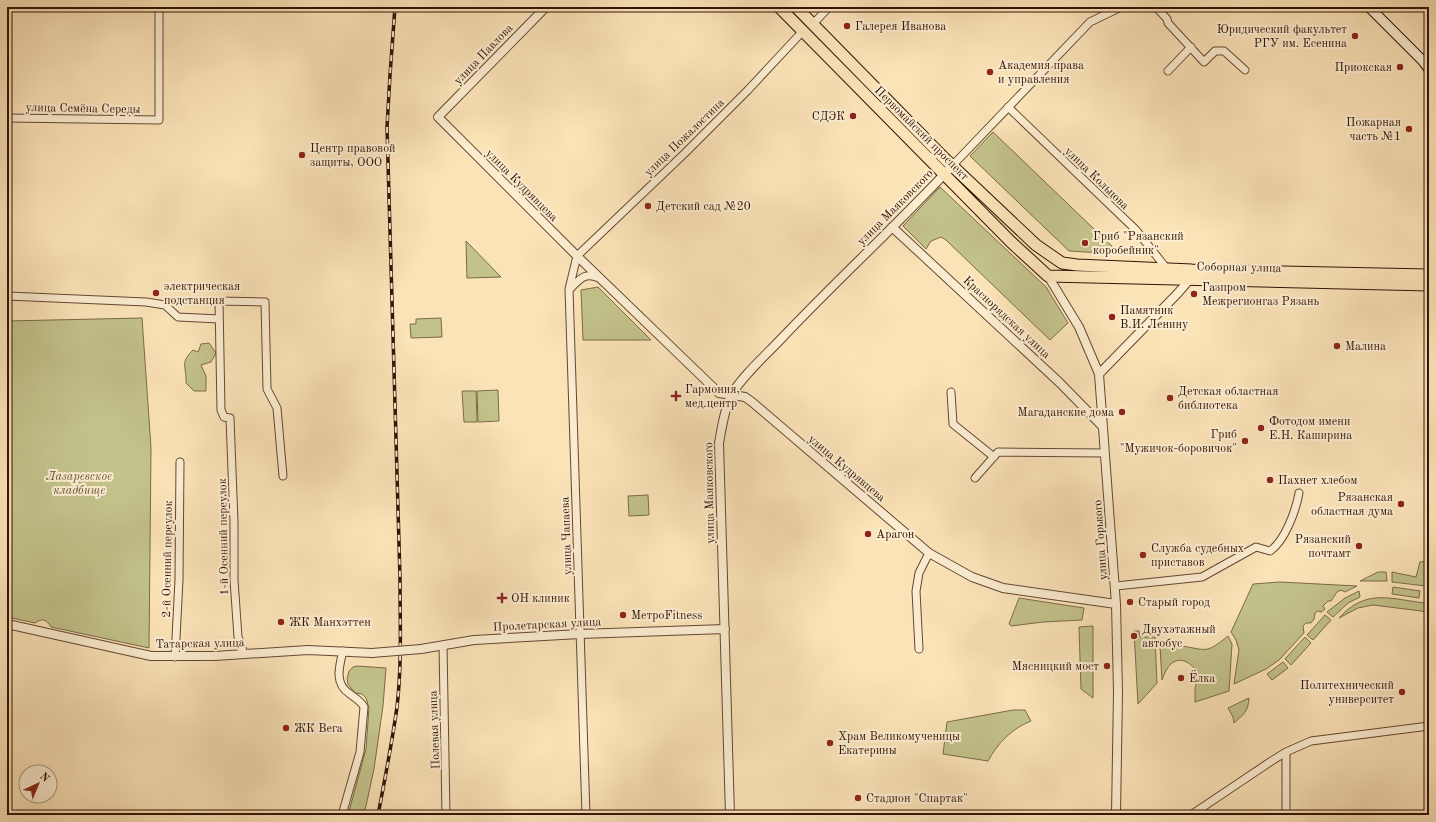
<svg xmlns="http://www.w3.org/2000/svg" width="1436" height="822" font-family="'Old Standard TT',serif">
<rect width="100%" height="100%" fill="#fbe3b8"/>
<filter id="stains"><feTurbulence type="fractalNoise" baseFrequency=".005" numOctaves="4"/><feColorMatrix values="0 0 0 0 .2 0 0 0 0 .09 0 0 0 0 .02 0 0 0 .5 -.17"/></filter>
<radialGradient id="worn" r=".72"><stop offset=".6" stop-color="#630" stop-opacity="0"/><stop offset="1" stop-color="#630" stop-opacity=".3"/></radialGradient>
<path fill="#c3c28b" stroke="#7b6a48" d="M993,132l127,122 -51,-3 -99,-95z
M940,187l106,100 22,36 -18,17 -104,-100 -5,-3 -10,4 -5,8 -23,-23z
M466,241l35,36 -34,1z
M598,287l53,53h-68l-2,-50z
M142,318l9,130 -2,200 -98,-21c-5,-8 -9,-9 -16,-4l-28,-6v-296z
M441,318l1,19 -31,1 -1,-14h6v-5z
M209,343l7,10 -5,9 -10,3 5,11v15h-12l-8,-8c1,-17 -7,-19 7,-33l5,2 3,-8z
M498,390l1,31 -21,1 -1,-31z
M462,391h14l1,31h-13z
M648,495l1,20 -20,1 -1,-20z
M1429,561v51l-56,-7 -15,3 -19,10c27,-30 51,-19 86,-15l1,-17 -34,-4v-10l24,5 4,-15z
M1378,572h8l1,9h-27z
M1280,582l77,4 -12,6 -4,-2 -4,2 -6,9h-3l-5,5 2,3 -4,3 -3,-1 -3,2 -1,6 -3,4h-5l-3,3 1,7 -25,27 -13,9 -32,15 5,-34 -3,-10 -5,-8 22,-48z
M1393,587l27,4 -1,7 -27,-4z
M1359,591l1,6 -12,6 -15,14 -6,-5 18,-14z
M1019,598l65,10 -2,12 -39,2 -32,4 -2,-2z
M1325,615l6,5 -18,20 -6,-5z
M1093,626v72l-12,-9 -2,-62z
M1134,631h5l1,6h15l2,46 -19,21z
M1228,636l4,8 -3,47 -34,11v-14l4,-13c-5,-9 -16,-20 -27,-12 -5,4 -8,11 -10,17l-2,-33c7,0 15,-2 22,-1 25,4 24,8 46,-10z
M1305,637l6,6 -20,22 -6,-6z
M1283,662l5,6 -16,12 -5,-6z
M357,666l29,2 -3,38 -9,63 -10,46h-16l18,-66 3,-41 -3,-10 -4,-4 -7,-1 -7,-9 -1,-5 2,-8 4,-4z
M1249,698c-1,14 -5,16 -15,25l-1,-6 -5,-9z
M1013,710h12l6,11c-20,8 -33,22 -43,40l-45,-7 4,-32z"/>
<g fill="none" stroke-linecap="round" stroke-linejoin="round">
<g stroke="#654732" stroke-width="9">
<path id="minor" d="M1156,7l11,12 1,4 36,39 11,-11h9l21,19
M813,24l16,-17
M1168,71l23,-24
M1008,107l128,123 31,39
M7,118l152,2v-113
M952,166l138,-144 31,-15
M570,289c10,-10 14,-17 29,-11
M7,296l139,6 19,3 13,12 41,2
M951,392l2,32 41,33
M975,478l23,-26 107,1
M1116,586l86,-9 54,-30 14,4c15,-10 26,-41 29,-58
M443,645l3,170
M919,649l-3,-58 3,-18 10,-20
M244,654l-6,-17 -4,-57v-58l-4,-104 -6,-1 -3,-7 -2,-109 46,1 2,87 10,19 6,68
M175,657l4,-77 1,-118
M1286,752v63
M342,815l18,-63 4,-45c-3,-6 -9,-9 -14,-13 -16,-10 -11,-27 -7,-43
M586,815l-17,-526 8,-33 107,-102 64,-64 55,-59
M1191,815l79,-53 16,-10 25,-11 118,-15"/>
</g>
<g stroke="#654732" stroke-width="10">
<path id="tertiary" d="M546,7l-108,110 139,139 142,137 26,4 7,5 177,151 43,24 31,11 113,16
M892,227l168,156 43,44
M1048,276l31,51 20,47 17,230 2,88 -2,123
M1099,374l79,-81 12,-14
M7,624l144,32h64l93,-6 64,3
M421,649l53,-9 106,-6 145,-5
M730,815l-11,-372c3,-16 5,-33 12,-47 8,-17 37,-43 50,-57 56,-59 116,-114 171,-173"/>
</g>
<g stroke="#331305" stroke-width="11">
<path id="secondary" d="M1369,7l53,53 7,9"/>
</g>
<g stroke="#331305" stroke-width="13">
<path id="primary" d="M779,7l232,235 37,34 381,9
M796,7l149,152 91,86 26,18 15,2 115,5 237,5"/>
</g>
<use href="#minor" stroke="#fcedd1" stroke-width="7"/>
<use href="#tertiary" stroke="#fcedd1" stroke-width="8"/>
<use href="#secondary" stroke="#fcedd1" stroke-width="9"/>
<use href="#primary" stroke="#fbe3b8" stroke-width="11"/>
<g stroke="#331305" stroke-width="3.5">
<path id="rail" d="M378,815c7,-36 14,-72 19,-108 5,-43 3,-86 3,-129l-13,-451 3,-52 5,-68"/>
</g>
<use href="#rail" stroke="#fcedd1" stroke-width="2" stroke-dasharray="6" stroke-linecap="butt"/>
<g stroke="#654732" stroke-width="10" stroke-linecap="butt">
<path id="tertiary-bridge" d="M372,653l49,-4"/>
</g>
<use href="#tertiary-bridge" stroke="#fcedd1" stroke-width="8"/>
</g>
<g fill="#8f2418" stroke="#fcedd1" stroke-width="1.5">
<circle cx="847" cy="26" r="4"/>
<circle cx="1355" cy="36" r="4"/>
<circle cx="1400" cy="67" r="4"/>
<circle cx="990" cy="72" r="4"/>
<circle cx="853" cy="116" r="4"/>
<circle cx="1409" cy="129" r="4"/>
<circle cx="302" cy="155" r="4"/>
<circle cx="648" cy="206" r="4"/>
<circle cx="1085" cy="243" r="4"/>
<circle cx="156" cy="293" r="4"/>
<circle cx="1194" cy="294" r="4"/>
<circle cx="1112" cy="317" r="4"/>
<circle cx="1337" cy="346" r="4"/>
<path d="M674 390h4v4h4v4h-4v4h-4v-4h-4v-4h4z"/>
<circle cx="1170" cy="398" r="4"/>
<circle cx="1122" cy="412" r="4"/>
<circle cx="1261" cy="428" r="4"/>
<circle cx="1245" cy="441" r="4"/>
<circle cx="1270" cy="480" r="4"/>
<circle cx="1401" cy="504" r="4"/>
<circle cx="868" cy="534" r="4"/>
<circle cx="1359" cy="546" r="4"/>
<circle cx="1143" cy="555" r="4"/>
<path d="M500 592h4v4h4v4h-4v4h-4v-4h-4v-4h4z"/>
<circle cx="1130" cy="602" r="4"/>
<circle cx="623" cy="615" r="4"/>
<circle cx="281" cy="622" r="4"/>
<circle cx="1134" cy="636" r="4"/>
<circle cx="1107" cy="666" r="4"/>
<circle cx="1181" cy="678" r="4"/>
<circle cx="1402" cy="692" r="4"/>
<circle cx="286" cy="728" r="4"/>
<circle cx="830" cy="743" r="4"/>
<circle cx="858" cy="798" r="4"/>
</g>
<g text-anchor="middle" stroke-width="4" stroke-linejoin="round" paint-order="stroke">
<g font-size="12" fill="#331305" stroke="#fcedd1" text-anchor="start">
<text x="855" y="30">Галерея Иванова</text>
<text x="1347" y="33" text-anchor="end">Юридический факультет<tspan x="1347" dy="14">РГУ им. Есенина</tspan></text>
<text x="998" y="69">Академия права<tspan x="998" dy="14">и управления</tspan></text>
<text x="1392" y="71" text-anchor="end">Приокская</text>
<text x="845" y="120" text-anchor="end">СДЭК</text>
<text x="1401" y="126" text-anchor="end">Пожарная<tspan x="1401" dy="14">часть №1</tspan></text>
<text x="310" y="152">Центр правовой<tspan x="310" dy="14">защиты, ООО</tspan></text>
<text x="656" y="210">Детский сад №20</text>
<text x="1093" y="240">Гриб "Рязанский<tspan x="1093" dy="14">коробейник"</tspan></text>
<text x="164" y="290">электрическая<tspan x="164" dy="14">подстанция</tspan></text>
<text x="1202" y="291">Газпром<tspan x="1202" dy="14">Межрегионгаз Рязань</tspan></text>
<text x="1120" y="314">Памятник<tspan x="1120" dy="14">В.И. Ленину</tspan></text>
<text x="1345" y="350">Малина</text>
<text x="685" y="393">Гармония,<tspan x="685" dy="14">мед.центр</tspan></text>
<text x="1178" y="395">Детская областная<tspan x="1178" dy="14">библиотека</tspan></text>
<text x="1114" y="416" text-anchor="end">Магаданские дома</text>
<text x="1269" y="425">Фотодом имени<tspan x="1269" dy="14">Е.Н. Каширина</tspan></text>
<text x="1237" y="438" text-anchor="end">Гриб<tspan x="1237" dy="14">"Мужичок-боровичок"</tspan></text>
<text x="1278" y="484">Пахнет хлебом</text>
<text x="1393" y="501" text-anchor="end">Рязанская<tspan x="1393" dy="14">областная дума</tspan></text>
<text x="876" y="538">Арагон</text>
<text x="1351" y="543" text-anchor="end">Рязанский<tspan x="1351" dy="14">почтамт</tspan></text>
<text x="1151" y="552">Служба судебных<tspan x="1151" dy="14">приставов</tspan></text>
<text x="511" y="602">ОН клиник</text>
<text x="1138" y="606">Старый город</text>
<text x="631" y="619">МетроFitness</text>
<text x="289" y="626">ЖК Манхэттен</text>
<text x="1142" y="633">Двухэтажный<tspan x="1142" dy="14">автобус</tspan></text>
<text x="1099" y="670" text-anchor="end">Мясницкий мост</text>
<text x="1189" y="682">Ёлка</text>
<text x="1394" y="689" text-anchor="end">Политехнический<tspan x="1394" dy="14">университет</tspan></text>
<text x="294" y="732">ЖК Вега</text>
<text x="838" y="740">Храм Великомученицы<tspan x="838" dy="14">Екатерины</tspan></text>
<text x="866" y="802">Стадион "Спартак"</text>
</g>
<g font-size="12" fill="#331305" stroke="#fcedd1">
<text transform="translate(483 54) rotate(-46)" y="4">улица Павлова</text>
<text transform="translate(83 108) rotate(1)" y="4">улица Семёна Середы</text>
<text transform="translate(922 133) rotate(45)" y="4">Первомайский проспект</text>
<text transform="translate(684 137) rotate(-44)" y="4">улица Пожалостина</text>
<text transform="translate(1097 178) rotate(44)" y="4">улица Кольцова</text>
<text transform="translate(522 185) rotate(45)" y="4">улица Кудрявцева</text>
<text transform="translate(895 207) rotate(-45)" y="4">улица Маяковского</text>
<text transform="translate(1239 267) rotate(1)" y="4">Соборная улица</text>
<text transform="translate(1007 317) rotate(43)" y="4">Краснорядская улица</text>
<text transform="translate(847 468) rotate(40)" y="4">улица Кудрявцева</text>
<text transform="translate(709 493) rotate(-91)" y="4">улица Маяковского</text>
<text transform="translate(566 536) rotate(-92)" y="4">улица Чапаева</text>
<text transform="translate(223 537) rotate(-91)" y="4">1-й Осенний переулок</text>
<text transform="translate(1100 540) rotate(-94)" y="4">улица Горького</text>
<text transform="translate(167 559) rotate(-89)" y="4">2-й Осенний переулок</text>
<text transform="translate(547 624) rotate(-3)" y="4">Пролетарская улица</text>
<text transform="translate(200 643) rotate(-1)" y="4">Татарская улица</text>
<text transform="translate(434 730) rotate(-92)" y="4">Полевая улица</text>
</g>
<g font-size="12" font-style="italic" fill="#655034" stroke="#fcedd1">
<text x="79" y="480">Лазаревское<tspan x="79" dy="14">кладбище</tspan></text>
</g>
</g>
<rect width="1436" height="822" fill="none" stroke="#fbe3b8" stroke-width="24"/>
<rect x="8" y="8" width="1420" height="806" fill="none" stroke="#331305" stroke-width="2"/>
<rect x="12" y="12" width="1412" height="798" fill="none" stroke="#331305"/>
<g transform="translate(38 784) rotate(44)"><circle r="19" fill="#fcedd1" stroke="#ac967f"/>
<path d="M0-3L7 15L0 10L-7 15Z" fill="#8f2418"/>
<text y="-6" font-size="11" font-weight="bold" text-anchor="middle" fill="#331305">N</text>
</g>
<rect width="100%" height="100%" filter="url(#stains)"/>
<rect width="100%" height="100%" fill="url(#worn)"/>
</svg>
